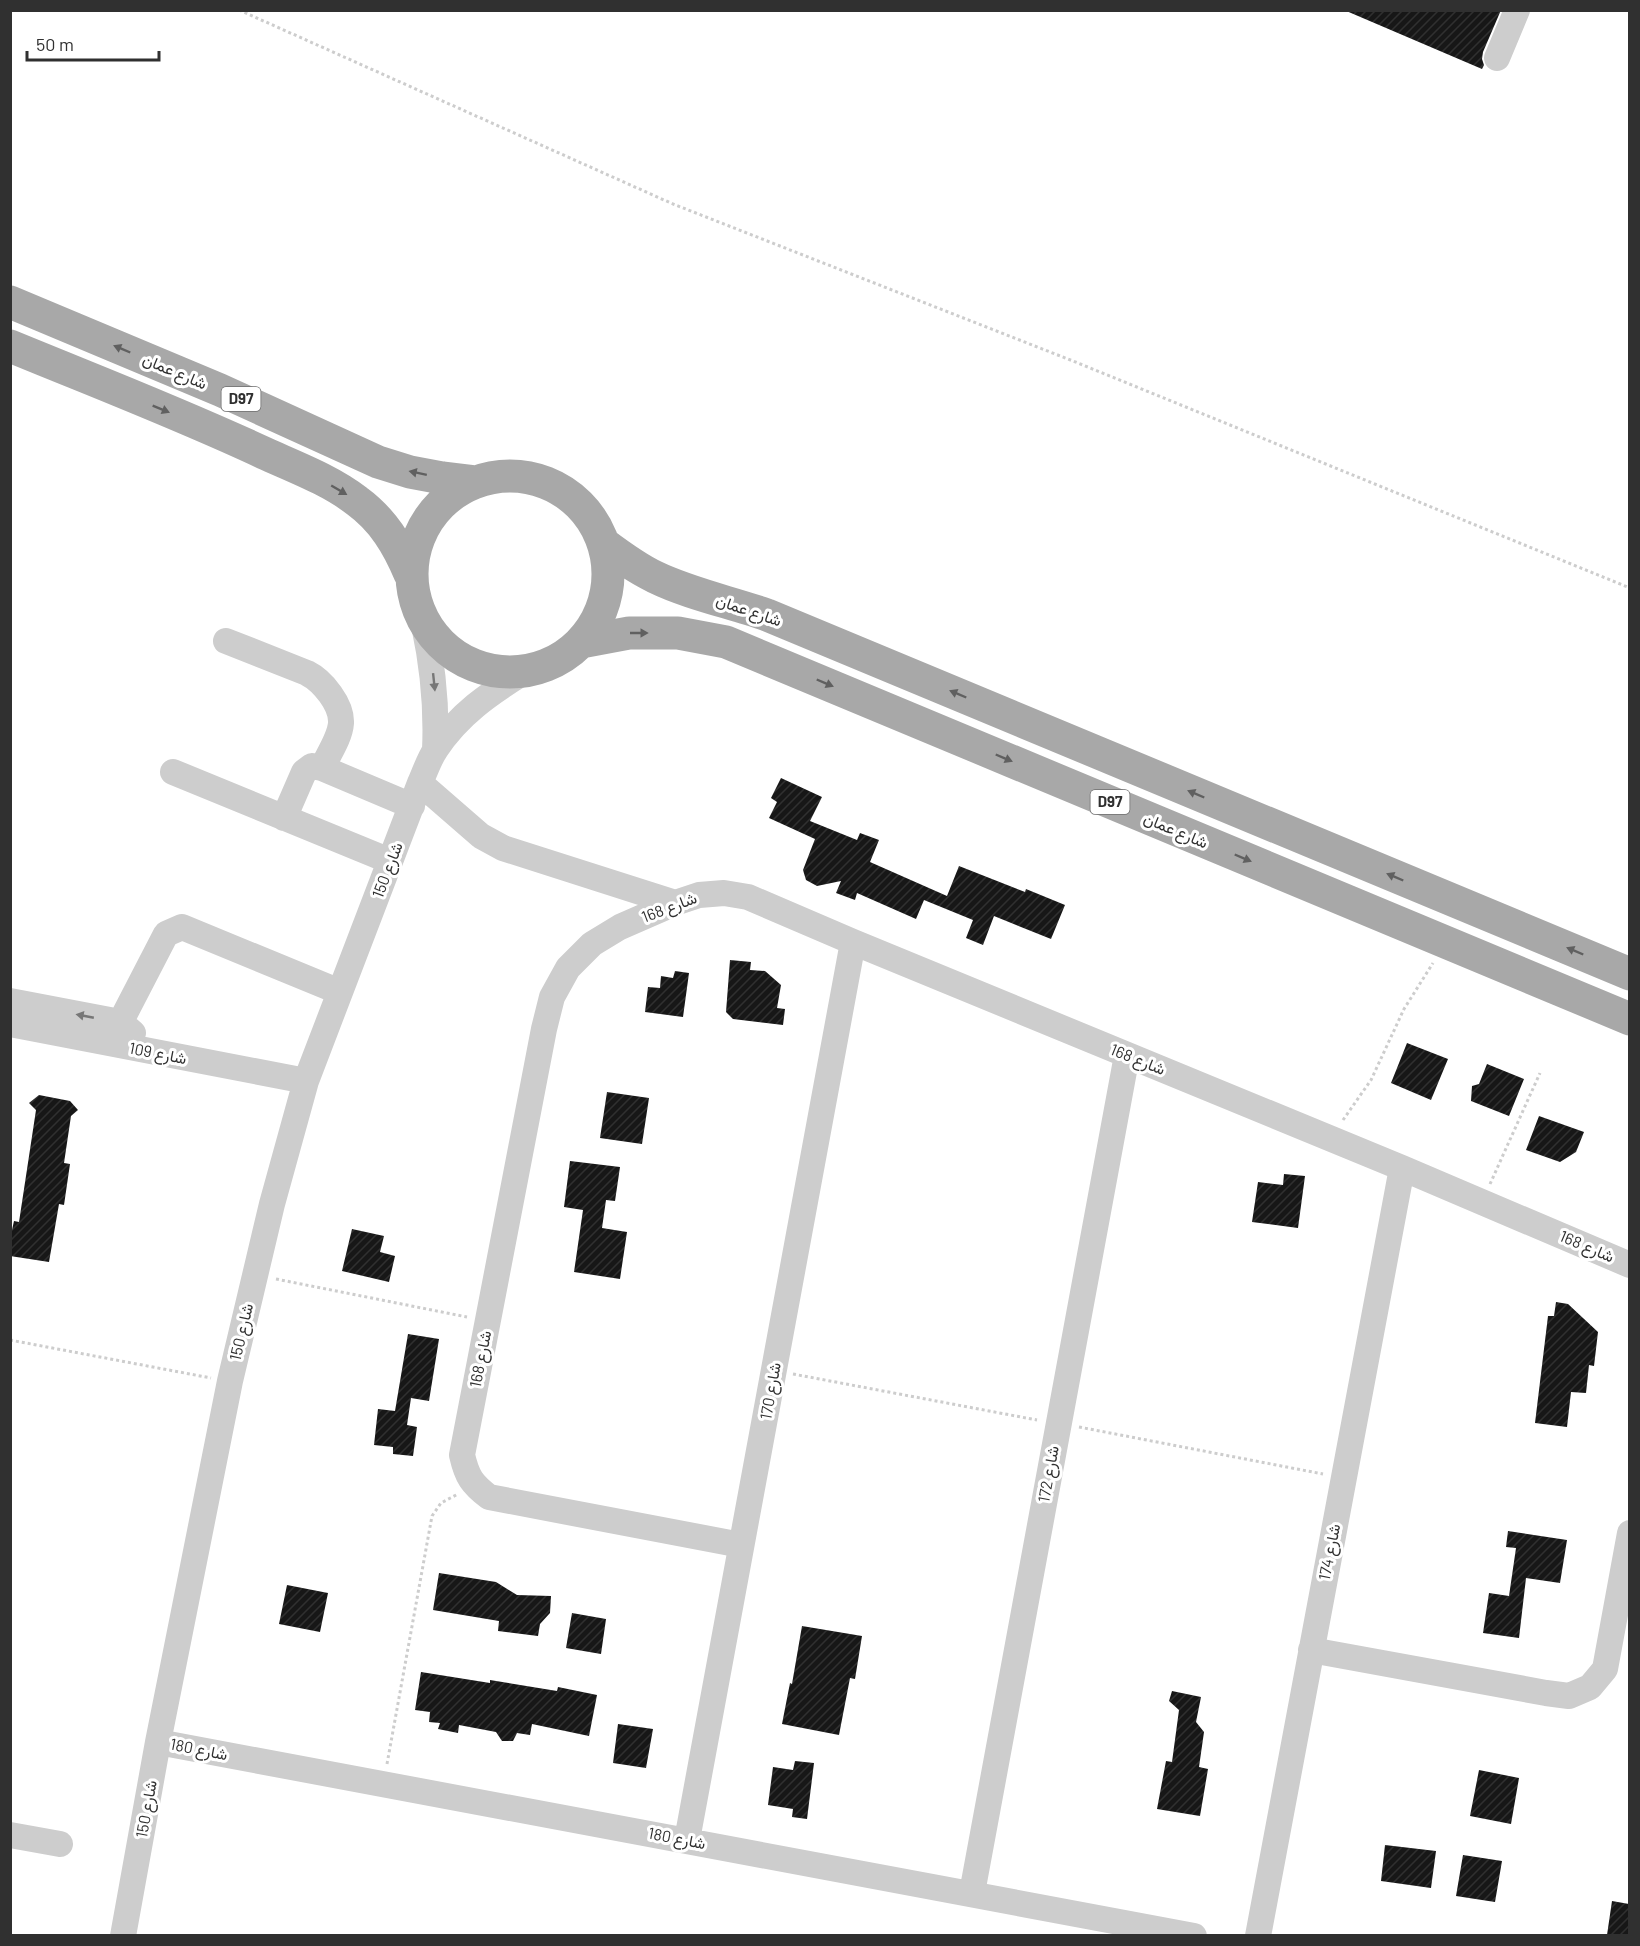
<svg xmlns="http://www.w3.org/2000/svg" width="1640" height="1946" font-family="Barlow,Vazirmatn,sans-serif">
<defs>
<pattern id="building-hatch" width="6" height="6" patternUnits="userSpaceOnUse" patternTransform="scale(1.5)"><rect width="6" height="6" fill="#171717"/><path d="M-1 1l2-2M0 6l6-6M5 7l2-2" fill="none" stroke="#303030"/></pattern>
</defs>
<rect width="100%" height="100%" fill="#fff"/>
<path fill="url(#building-hatch)" d="M1344,10h157l-18,42 -1,7 2,6 -2,4z
M781,778l41,19 -12,24 47,19 3,-7 19,7 -9,22 77,34 12,-30 66,26 1,-3 39,16 -14,34 -57,-23 -11,29 -17,-7 7,-18 -49,-20 -8,19 -59,-26 -2,7 -19,-7 5,-12 -24,5 -11,-6 -3,-10 12,-31 -46,-21 8,-16 -6,-4z
M730,960l21,2 -1,8 15,1 16,14 -4,23 8,1 -2,16 -50,-6 -7,-7z
M675,971l14,2 -6,44 -38,-5 3,-25 12,1 1,-12 12,2z
M1407,1043l41,16 -17,41 -40,-17z
M1487,1064l37,15 -15,37 -38,-15 1,-15 7,-2z
M607,1092l42,6 -7,46 -42,-6z
M39,1095l31,6 8,9 -7,6 -7,47 6,1 -6,41 -5,-1 -10,58 -39,-6v-17l4,-18 5,1 17,-112 -7,-7z
M1539,1116l45,16 -8,20 -16,10 -34,-12z
M570,1161l50,6 -5,34 -9,-1 -4,28 25,4 -7,47 -46,-7 9,-62 -19,-3z
M1284,1174l21,2 -7,52 -46,-6 6,-40 25,3z
M352,1229l32,7 -4,16 15,4 -6,26 -47,-11z
M1556,1302l12,2 30,28 -4,34 -5,-1 -3,28 -15,-1 -4,35 -32,-4 13,-107h6z
M408,1334l31,5 -10,62 -18,-3 -4,27 10,2 -4,29 -20,-2v-7l-19,-2 4,-36 17,2z
M1508,1531l59,9 -7,43 -34,-5 -7,60 -36,-5 6,-40 20,3 7,-48 -10,-1z
M439,1573l57,9 21,13 34,1 -1,17 -10,11 -2,12 -40,-5 1,-10 -66,-11z
M287,1585l41,8 -8,39 -41,-8z
M572,1613l34,6 -5,35 -35,-6z
M802,1626l60,10 -7,43 -5,-1 -11,57 -57,-11 8,-41 2,1z
M421,1672l69,11v-3l67,11 1,-4 39,8 -8,41 -57,-12 -2,11 -13,-2 -4,8h-11l-6,-9 -37,-7 -1,8 -20,-4 2,-6 -11,-1 1,-10 -15,-2z
M1172,1691l29,6 -5,25 8,10 -5,35 9,2 -8,47 -43,-7 9,-48 6,1 7,-52 -10,-9z
M618,1724l35,5 -7,39 -33,-5z
M795,1761l19,2 -7,56 -15,-2 1,-8 -25,-4 5,-38 20,3z
M1479,1770l40,8 -8,46 -41,-8z
M1385,1845l51,6 -5,37 -50,-7z
M1463,1855l39,6 -7,41 -39,-6z
M1612,1901l17,3v31h-22z"/>
<g fill="none" stroke-linecap="round" stroke-linejoin="round">
<path stroke="#cdcdcd" stroke-width="3" stroke-dasharray="3 3" stroke-linecap="butt" d="M239,10l434,194 400,157 557,227
M1343,1120l28,-40 33,-71 29,-46
M1490,1184l50,-111
M276,1279l191,38
M10,1340l201,38
M793,1374l244,46
M1079,1427l244,47
M387,1764l45,-248 9,-13 17,-9"/>
<path stroke="#cdcdcd" stroke-width="26" d="M1497,58l20,-48
M424,625c9,42 13,82 11,125
M226,641l81,32c16,8 35,32 34,50 -1,15 -13,32 -19,45
M173,772l217,89
M420,783l61,53 22,12 172,55
M284,818l20,-46 8,-6 10,2 90,38
M10,1001l105,20 10,5 8,7
M120,1023l46,-89 16,-7 158,65
M10,1024l296,57
M741,1545l-252,-48c-17,-13 -22,-20 -27,-42l82,-426 8,-32 16,-29 24,-24 28,-17 55,-24 24,-8 25,-2 24,4 105,45 549,226 228,97
M1311,1650l235,43 23,3 21,-9 15,-18 25,-136
M158,1742l1036,194
M10,1835l50,9
M687,1840l166,-898
M972,1893l155,-838
M123,1936l35,-194 72,-361 42,-177 34,-123 114,-298c5,-11 9,-24 16,-34 22,-34 54,-56 88,-77
M1258,1936l144,-768"/>
<path stroke="#a8a8a8" stroke-width="33" d="M10,302l210,88 158,72 32,10 32,6 33,4
M10,346c85,35 171,68 254,107 31,14 66,27 93,48 26,19 41,44 53,73
M412 574a98 98 0 1 1 196 0a98 98 0 1 1-196 0Z
M604,544c16,12 32,24 51,33 35,17 75,25 112,38l863,359
M581,642l48,-9h49l48,9 904,377"/>
</g>
<defs><path id="oneway-solid" d="M-6-.8H1V-3.2L6.5 0L1 3.2V.8H-6Z" transform="scale(1.5)"/></defs>
<g fill="#606060">
<use href="#oneway-solid" transform="translate(122 349) rotate(-157)"/>
<use href="#oneway-solid" transform="translate(161 409) rotate(22)"/>
<use href="#oneway-solid" transform="translate(418 473) rotate(-168)"/>
<use href="#oneway-solid" transform="translate(339 490) rotate(30)"/>
<use href="#oneway-solid" transform="translate(639 633)"/>
<use href="#oneway-solid" transform="translate(825 683) rotate(23)"/>
<use href="#oneway-solid" transform="translate(958 694) rotate(-157)"/>
<use href="#oneway-solid" transform="translate(1004 758) rotate(23)"/>
<use href="#oneway-solid" transform="translate(1196 794) rotate(-157)"/>
<use href="#oneway-solid" transform="translate(1243 858) rotate(23)"/>
<use href="#oneway-solid" transform="translate(1395 877) rotate(-157)"/>
<use href="#oneway-solid" transform="translate(1575 951) rotate(-157)"/>
</g>
<g fill="#777">
<use href="#oneway-solid" transform="translate(434 682) rotate(84)"/>
<use href="#oneway-solid" transform="translate(85 1016) rotate(-169)"/>
</g>
<g text-anchor="middle" stroke-width="6" stroke-linejoin="round" paint-order="stroke">
<g fill="#fff" stroke="#6e6e6e" stroke-width="1.5">
<rect x="221.5" y="387" width="39" height="24" rx="4.5"/>
<rect x="1090.5" y="790" width="39" height="24" rx="4.5"/>
</g>
<g font-size="15" font-weight="bold" fill="#303030">
<text x="241" y="404">D97</text>
<text x="1110" y="807">D97</text>
</g>
<g font-size="16" fill="#303030" stroke="#fff">
<text transform="translate(175 371) rotate(23)" y="6">شارع عمان</text>
<text transform="translate(749 610) rotate(19)" y="6">شارع عمان</text>
<text transform="translate(1176 830) rotate(23)" y="6">شارع عمان</text>
<text transform="translate(387 870) rotate(-69)" y="6">شارع 150</text>
<text transform="translate(669 907) rotate(-21)" y="6">شارع 168</text>
<text transform="translate(158 1053) rotate(11)" y="6">شارع 109</text>
<text transform="translate(1138 1059) rotate(22)" y="6">شارع 168</text>
<text transform="translate(1587 1246) rotate(23)" y="6">شارع 168</text>
<text transform="translate(241 1332) rotate(-77)" y="6">شارع 150</text>
<text transform="translate(480 1359) rotate(-79)" y="6">شارع 168</text>
<text transform="translate(770 1391) rotate(-80)" y="6">شارع 170</text>
<text transform="translate(1048 1474) rotate(-80)" y="6">شارع 172</text>
<text transform="translate(1329 1552) rotate(-79)" y="6">شارع 174</text>
<text transform="translate(199 1749) rotate(11)" y="6">شارع 180</text>
<text transform="translate(146 1809) rotate(-80)" y="6">شارع 150</text>
<text transform="translate(677 1838) rotate(11)" y="6">شارع 180</text>
</g>
</g>
<rect width="1640" height="1946" fill="none" stroke="#303030" stroke-width="24"/>
<path d="M27 51v9h132v-9" fill="none" stroke="#303030" stroke-width="3"/>
<text x="36" y="51" font-size="18" fill="#303030" stroke="#ffffff" stroke-width="4.5" paint-order="stroke">50 m</text>
</svg>
